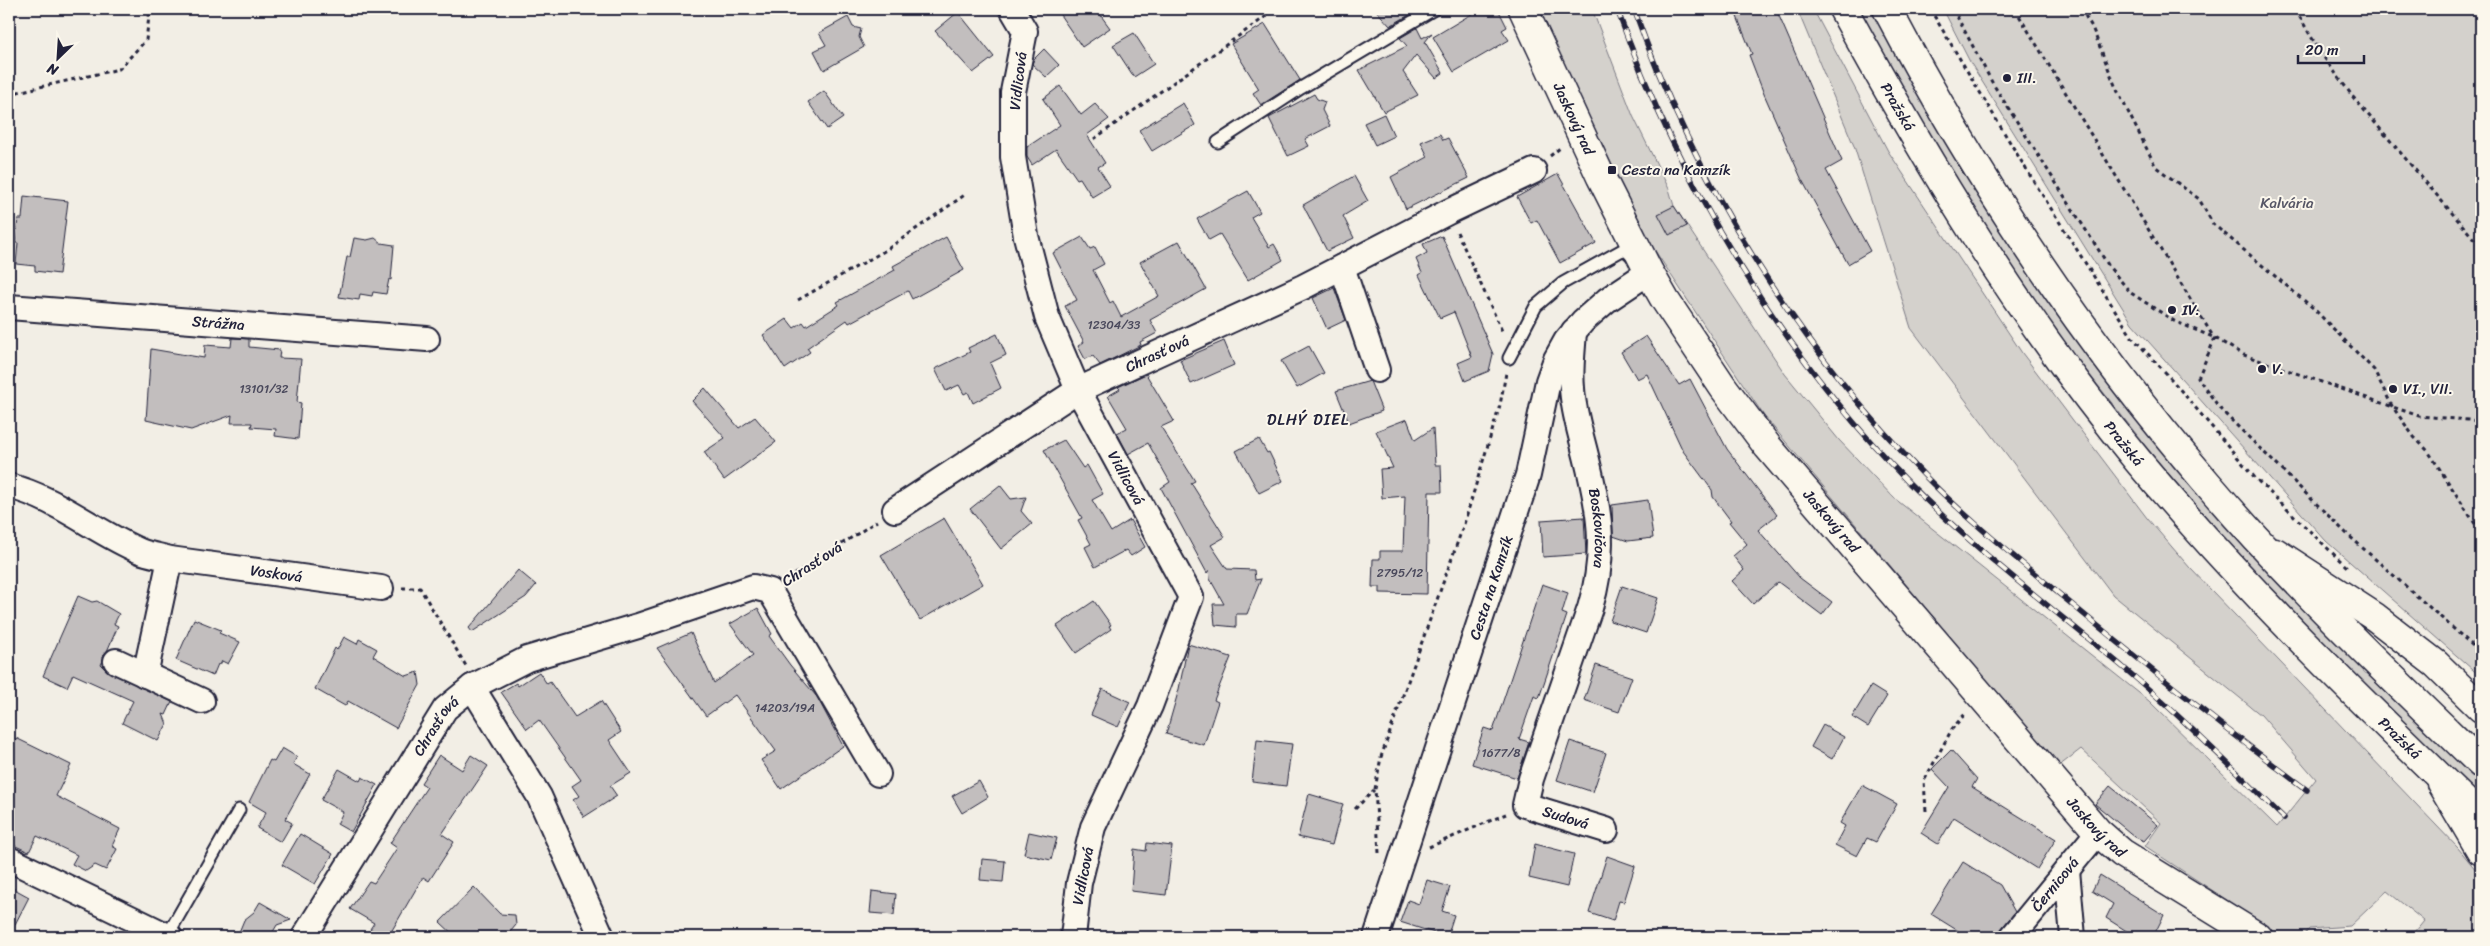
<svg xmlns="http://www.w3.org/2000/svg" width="2490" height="946" font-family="Sriracha,sans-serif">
<rect width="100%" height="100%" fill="#f2eee5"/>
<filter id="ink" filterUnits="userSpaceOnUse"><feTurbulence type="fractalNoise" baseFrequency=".02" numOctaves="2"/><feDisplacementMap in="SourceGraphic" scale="10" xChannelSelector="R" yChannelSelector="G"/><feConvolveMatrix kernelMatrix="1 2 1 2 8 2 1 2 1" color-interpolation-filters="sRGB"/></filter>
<g filter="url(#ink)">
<path fill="#d4d1cc" stroke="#7b7a84" d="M1538,9h54l41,107 36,73 5,17 111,168 54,66 55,58 255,203 128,126 39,-48 -55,-64 -148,-120 -202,-267 -57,-182 -57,-137h16l75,142 134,202 125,165 43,50 268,280 23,28v61h-70l13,-16 -37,-30 -37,35 -41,3 -6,8h-20l-138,-91 16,-23 -80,-74 -22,17 -295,-350 -118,-179z
M1859,9h13l58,107 76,121 157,215 97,112 91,93 130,126v15l-138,-134 -89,-92 -99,-114 -95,-121 -64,-95 -76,-120z
M1943,9h538v668l-155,-136 -194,-218 -162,-261z"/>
<path fill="#c2bebe" stroke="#22223b" d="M1056,9h40l14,19 -28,19z
M1375,9h30l4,6 -19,11z
M1480,9h18l9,18 -5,3 7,10 -55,32 -21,-35z
M1734,9h42l66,152 -16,9 44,81 -22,13 -47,-86 -37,-84 -15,-39 3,-1z
M958,12l36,45 -21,16 -38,-42z
M848,17l5,10 8,2 -2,8 5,10 -40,23 -10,-19 12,-6 -7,-12z
M1265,24l35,56 -39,25 -8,-12 6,-4 -28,-45z
M1417,28l5,10 10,-5 -7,9 18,31 -7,5 -20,-23 -13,17 15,23 -34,17 -25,-42 48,-24 -7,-8z
M1134,33l20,31 -20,13 -21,-32z
M1044,49l15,16 -13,12 -14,-13 2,-5z
M1060,86l21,29 14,-11 14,15 -22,16 18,28 -7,4 12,19 -18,11 -12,-19 -3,1 -21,-30 -24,16 -5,-8v-10l33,-22 -17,-26z
M824,91l19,27 -16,11 -19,-27z
M1314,94l3,5 8,3 -3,8 8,16 -25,13 4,7 -21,10 -19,-38z
M1183,103l12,22 -43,26 -13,-21z
M1384,114l10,22 -19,9 -11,-22z
M1440,134l3,6 5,-2 21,40 -63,31 -15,-32 37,-20 -7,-15z
M1558,174l38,69 -36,20 -23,-43 -6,3 -14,-26z
M1354,176l14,25 -25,15 11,22 -27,13 -24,-46z
M1248,191l12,21 -9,5 18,30 5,-3 9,16 -35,20 -28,-46 -11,6 -12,-21z
M24,196l44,5 -9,73 -24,-3v-5l-19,-2 2,-21h-3l3,-24h4z
M1674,206l13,20 -18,9 -11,-21z
M1442,236l51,118 -4,17 -24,10 -7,-18 14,-6 -18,-45 -14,6 -21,-43 3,-2 -6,-14 11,-6 -4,-9z
M946,237l18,33 -52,29 -4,-8 -59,32 -2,-3 -40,28 3,4 -25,17 -22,-34 24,-16 7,9 9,-6 3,4 33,-21 -2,-3 58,-32 -2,-4z
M1082,237l8,12 5,-2 9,17 -11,6 17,33 3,-2 8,16 38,-21 -19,-34 39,-21 27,48 -56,31 7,13 -17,9 1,3 -41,20 -7,-9 -8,3 -7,-13 6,-4 -19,-36 12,-6 -24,-47z
M354,238l13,2 8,-2 6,5 13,2 -3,35 -2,-1 -3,15 -13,-2 -1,4 -12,-2 -1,6 -20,-3 8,-40h3z
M1334,288l12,32 -19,9 -14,-31z
M997,334l9,21 -16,8 11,25 -28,15 -5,-11 -4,2 -5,-9 -13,6 -11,-22 35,-17 -2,-4z
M1646,336l33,49 11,-6 37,70 50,66 -19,15 42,48 32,24 -10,13 -44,-33 -25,22 -21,-23 12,-11 -11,-14 14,-12 -18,-22 2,-1 -18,-24 -1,-7 -29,-39 -36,-77 -10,5 -16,-27z
M232,338l17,1v8l31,3 -1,8 22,1 -4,43 4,1 -3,36 -23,-3 1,-7 -25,-2 1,-4h-21l1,-8 -41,15 -45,-10 5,-71 53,9 1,-13 26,2z
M1224,341l10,24 -43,19 -11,-24z
M1309,346l15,27 -27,15 -16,-27z
M1146,374l28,47 -13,6 34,54 -4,2 34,54 -14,8 16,24 27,1 1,10 6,-1 -14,35h-11v13l-21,-2 -2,-21h11l-14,-25 -1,-9 -2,3 -46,-85 9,-6 -22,-39 -20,11 -11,-21 10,-5 -19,-32 12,-7 -2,-2z
M1370,381l12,30 -33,12 -13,-32z
M705,388l34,40 16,-11 21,25 -52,38 -20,-28 21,-14 -33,-37z
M1407,419l8,21 18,-12 2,37h6l1,27h-13l-2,102 -47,-1v-6h-8l1,-28h7v-8h23l2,-55 -23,2 -2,-29 13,-1 -17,-37z
M1259,439l8,14 2,-1 14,29 -24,12 -23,-42z
M1064,440l19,28 4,-3 16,29 -11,6 19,32 19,-12 15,27 -14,9 -5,-6 -31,17 -10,-20 6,-3 -13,-24 4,-2 -38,-68z
M1000,485l11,14 15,-2 -5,14 11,13 -31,25 -31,-40z
M1648,500l5,38 -25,3 -15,-5 -1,-31z
M1584,517l2,37 -43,3 -2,-37z
M944,518l39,66 -63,36 -39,-65z
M518,570l18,15 -10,12 -54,35 -3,-4z
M1542,584l26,9 -6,20 5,2 -28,83 -5,-2 -15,43 10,3 -12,36 -45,-14 12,-36 9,3z
M1622,586l36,12 -12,35 -36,-12z
M78,596l14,6 5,-1 22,13 -5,10 4,2 -17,39 4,4 67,33 -6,13 -3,-1 4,10 -9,17 -36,-18 11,-22 -60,-27 -6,13 -24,-11z
M1094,601l17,24 -2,1 2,3 -35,24 -19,-27z
M758,608l14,26 -3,2 21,29 27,32 26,49 -62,43 -20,-29 15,-9 -41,-56 -29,21 -49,-68 34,-15 23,50 39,-28 -23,-31z
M194,619l27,11 -2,3 21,9 -12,22 -6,-3 -2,4 -2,-1 -5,12 -37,-16z
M344,637l13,7 2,-5 18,10 -4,7 33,20 12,-4 2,13 -24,43 -48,-27 -3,5 -30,-17 20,-41 2,2z
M1188,644l43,13 -17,43 4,2 -14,43 -38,-11 13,-45z
M1596,665l36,12 -13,35 -35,-12z
M539,672l8,12 3,-2 25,35 26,-16 20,31 -12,8 22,33 -21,13 7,10 -33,21 -11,-17 6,-4 -7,-10 9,-6 -42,-60 -12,9 -26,-37 15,-9 2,3z
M1871,686l16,10 -19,31 -16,-10z
M1102,689l28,13 -12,25 -27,-12z
M1823,725l21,12 -12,22 -21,-12z
M16,738l55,27 -15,31 64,33 -8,17 5,3 -11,21 -11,-5 -9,6 -14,-7 5,-9 -40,-19 -8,16 -20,-9v-89z
M1257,740l35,4 -6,42 -34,-4z
M1570,741l36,12 -13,39 -36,-12z
M282,748l15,9 -4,7 17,10 -25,45 7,4 -11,19 -24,-14 9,-16 -17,-10 21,-42 4,2z
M1951,750l26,29 -5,8 84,52 -19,30 -83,-52 -16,27 -17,-11 28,-46 -17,-18z
M439,755l23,15 9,-15 17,11 -46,68 12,8 -25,39 -6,-4 -32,55 -6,5 -15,-8 4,-6 -24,-14 19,-28 5,2 23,-35 -7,-5 37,-56 -6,-4z
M339,769l21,12 2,-4 15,8 -26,47 -14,-8 6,-12 -22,-12z
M979,781l9,16 -26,16 -10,-17z
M1862,785l35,19 -21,38 -9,-4 -10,18 -22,-11 10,-19 -5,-3z
M2110,786l48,39 -14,16 -9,-4 -40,-33z
M1309,794l34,10 -11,41 -34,-8z
M1029,832l28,6 -6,22 -27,-6z
M300,834l33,20 -18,30 -33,-19z
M1147,843l25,3 -6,49 -35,-4 3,-42 12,2z
M1535,844l39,10 -7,33 -38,-9z
M1607,856l28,10 -11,36 -5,-1 -6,20 -24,-8z
M982,859l23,2 -2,21 -23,-2z
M1963,862l37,23 15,27 -14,17 -2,8h-31l-37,-23z
M2100,875l64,40 -11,22h-17l-30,-19 7,-14 -21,-13z
M1427,880l23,7 -8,24 12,4 -7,22 -47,-15 8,-22 11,4z
M9,886l20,11 -20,39z
M474,887l26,27 15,1 1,10 -10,12h-50l-16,-15z
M872,891l24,3 -2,21 -24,-2z
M260,902l31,18 -14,5 -7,12h-33l7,-17 10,-8z"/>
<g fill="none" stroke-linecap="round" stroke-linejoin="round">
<g stroke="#22223b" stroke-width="15">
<path id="lane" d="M1218,142l83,-54 133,-79
M1509,358l27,-52 27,-23 61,-34 9,8
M167,936l72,-126"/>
</g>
<g stroke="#22223b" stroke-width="28">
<g id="street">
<path id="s1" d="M1012,9l13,22 -12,61v65l13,79 21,81 31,73 113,207 -41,109 -57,121 -14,56 -6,54"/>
<path d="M1342,267l35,103"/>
<path id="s2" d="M9,307l418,32"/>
<path id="s3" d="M1574,331c-1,18 -4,39 -2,57 1,20 7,40 12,60 15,58 24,101 6,160l-59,171 -6,26 81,25"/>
<path id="s4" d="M9,486c48,12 86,46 131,65 10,4 21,5 30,8l211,29"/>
<path id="s5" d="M895,510l183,-120 225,-103 145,-75 86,-41"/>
<path d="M116,661l86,40"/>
<path d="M145,675l25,-116"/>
<path d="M472,687l67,109 63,141"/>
<path d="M9,859l161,78"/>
<path d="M2067,870l6,67"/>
<path id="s6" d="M304,937l141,-228 27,-22 55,-28 111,-33 115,-39 17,4 108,183"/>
<path id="s7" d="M1376,937l152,-462 20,-94 8,-22 10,-18 17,-20 24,-21 42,-28"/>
<path id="s8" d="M2012,937l86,-105"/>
</g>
</g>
<g stroke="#22223b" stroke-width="31">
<g id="secondary">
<path id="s9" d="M1523,9l78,168 48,95 16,28 58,87 45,60 330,385 24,21 136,84"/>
<path d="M2275,552l100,65 61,47 45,44"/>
<path d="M2441,783l40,68"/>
</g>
</g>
<g stroke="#22223b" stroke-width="31">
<g id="primary">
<path id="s10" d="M1843,9c86,158 180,313 295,452 106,127 225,242 343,356"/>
<path d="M1887,9c89,169 195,329 320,474 85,100 180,190 274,281"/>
</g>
</g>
<path stroke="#22223b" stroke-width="3" stroke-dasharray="4 4" stroke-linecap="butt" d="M1930,9l96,160 106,168 34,36 90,106 92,89
M1953,9l40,75 117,184 21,25 43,28 41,17 29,17 175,61 62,5
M2015,9l199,329
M2081,9l11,18 24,61 40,79 43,32 14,25 100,84 61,62 18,36 22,31 14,14 53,82
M2298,9v5l22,38 33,45 128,150
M9,94l110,-25 27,-29 4,-31
M1094,139l174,-124
M1550,156l10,-8
M1457,232l46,101
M798,300l88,-50 80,-56
M2215,338l-17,40 23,32 126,124 134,119
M788,579l89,-58
M402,588h18l46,78
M1355,809l19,-19
M1926,811l-2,-30 28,-52 13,-15
M1429,847l77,-33
M1379,853l-4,-64 6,-32 83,-233 36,-119 6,-32"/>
<use href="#lane" stroke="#fbf7ec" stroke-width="11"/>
<use href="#street" stroke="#fbf7ec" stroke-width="24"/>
<use href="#secondary" stroke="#fbf7ec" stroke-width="28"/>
<use href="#primary" stroke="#fbf7ec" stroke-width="28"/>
<g stroke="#22223b" stroke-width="5.5">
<path id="rail" d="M1617,9c62,174 163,342 292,474 67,68 142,124 215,185 56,47 107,99 160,150
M1634,9c61,173 162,335 290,466 43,44 92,83 139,122 80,67 161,131 244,193"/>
</g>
<use href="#rail" stroke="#fbf7ec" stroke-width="4" stroke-dasharray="11" stroke-linecap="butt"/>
</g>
</g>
<g fill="#22223b" stroke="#fbf7ec" stroke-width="2">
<circle cx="2007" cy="78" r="5"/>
<rect x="1607" y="165" width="10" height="10" rx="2.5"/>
<circle cx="2172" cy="310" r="5"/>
<circle cx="2262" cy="369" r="5"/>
<circle cx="2393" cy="389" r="5"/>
</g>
<g text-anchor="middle" stroke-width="4" stroke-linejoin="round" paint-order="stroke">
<g font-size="12" fill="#4a495c">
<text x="1114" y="329">12304/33</text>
<text x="264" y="393">13101/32</text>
<text x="1400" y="577">2795/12</text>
<text x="785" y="712">14203/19A</text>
<text x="1501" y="757">1677/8</text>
</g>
<g font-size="15" fill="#22223b" stroke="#fbf7ec" text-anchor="start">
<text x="2017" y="83">III.</text>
<text x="1622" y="175">Cesta na Kamzík</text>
<text x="2182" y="315">IV.</text>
<text x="2272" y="374">V.</text>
<text x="2403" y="394">VI., VII.</text>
</g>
<g font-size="15" fill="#22223b" stroke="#fbf7ec">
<text transform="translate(1018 81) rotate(-83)" y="5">Vidlicová</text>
<text dy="5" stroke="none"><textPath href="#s10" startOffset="112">Pražská</textPath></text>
<text dy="5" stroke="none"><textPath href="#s9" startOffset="121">Jaskový rad</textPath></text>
<text dy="5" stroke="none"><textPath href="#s2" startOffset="210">Strážna</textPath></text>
<text dy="5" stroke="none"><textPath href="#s5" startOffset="306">Chrasťová</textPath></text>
<text dy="5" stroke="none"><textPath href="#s10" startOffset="518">Pražská</textPath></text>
<text dy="5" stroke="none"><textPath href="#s1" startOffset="496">Vidlicová</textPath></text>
<text dy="5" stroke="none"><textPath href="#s9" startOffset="601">Jaskový rad</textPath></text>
<text dy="5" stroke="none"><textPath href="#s3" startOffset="200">Boskovičova</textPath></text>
<text transform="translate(812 564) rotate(-33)" y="5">Chrasťová</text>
<text dy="5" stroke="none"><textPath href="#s4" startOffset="285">Vosková</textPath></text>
<text dy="5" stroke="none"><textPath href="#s7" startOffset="368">Cesta na Kamzík</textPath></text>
<text dy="5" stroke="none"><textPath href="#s6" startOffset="249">Chrasťová</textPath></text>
<text dy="5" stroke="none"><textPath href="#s10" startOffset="922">Pražská</textPath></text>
<text dy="5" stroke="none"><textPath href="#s3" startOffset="531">Sudová</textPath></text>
<text dy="5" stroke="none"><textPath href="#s9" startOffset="1006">Jaskový rad</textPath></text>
<text transform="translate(1083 876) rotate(-79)" y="5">Vidlicová</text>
<text dy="5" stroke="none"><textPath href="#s8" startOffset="68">Černicová</textPath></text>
</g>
<g font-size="15" fill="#575766" stroke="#fbf7ec">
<text x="2287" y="208">Kalvária</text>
</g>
<g font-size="16" letter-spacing="1" fill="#22223b" stroke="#fbf7ec">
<text x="1308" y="425">DLHÝ DIEL</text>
</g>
</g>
<rect width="2490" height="946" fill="none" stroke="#fbf7ec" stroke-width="30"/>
<rect x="15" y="15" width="2460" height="916" fill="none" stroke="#22223b" stroke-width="2" filter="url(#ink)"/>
<g transform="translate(58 58) rotate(205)" stroke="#fbf7ec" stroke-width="4" paint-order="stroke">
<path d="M0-4L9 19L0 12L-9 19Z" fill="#22223b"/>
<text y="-8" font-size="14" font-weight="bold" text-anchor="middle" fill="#22223b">N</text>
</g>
<path d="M2298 55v8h66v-8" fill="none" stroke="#22223b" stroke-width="2.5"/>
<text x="2305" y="55" font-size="15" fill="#22223b" stroke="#fbf7ec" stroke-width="4" paint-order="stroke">20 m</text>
</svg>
